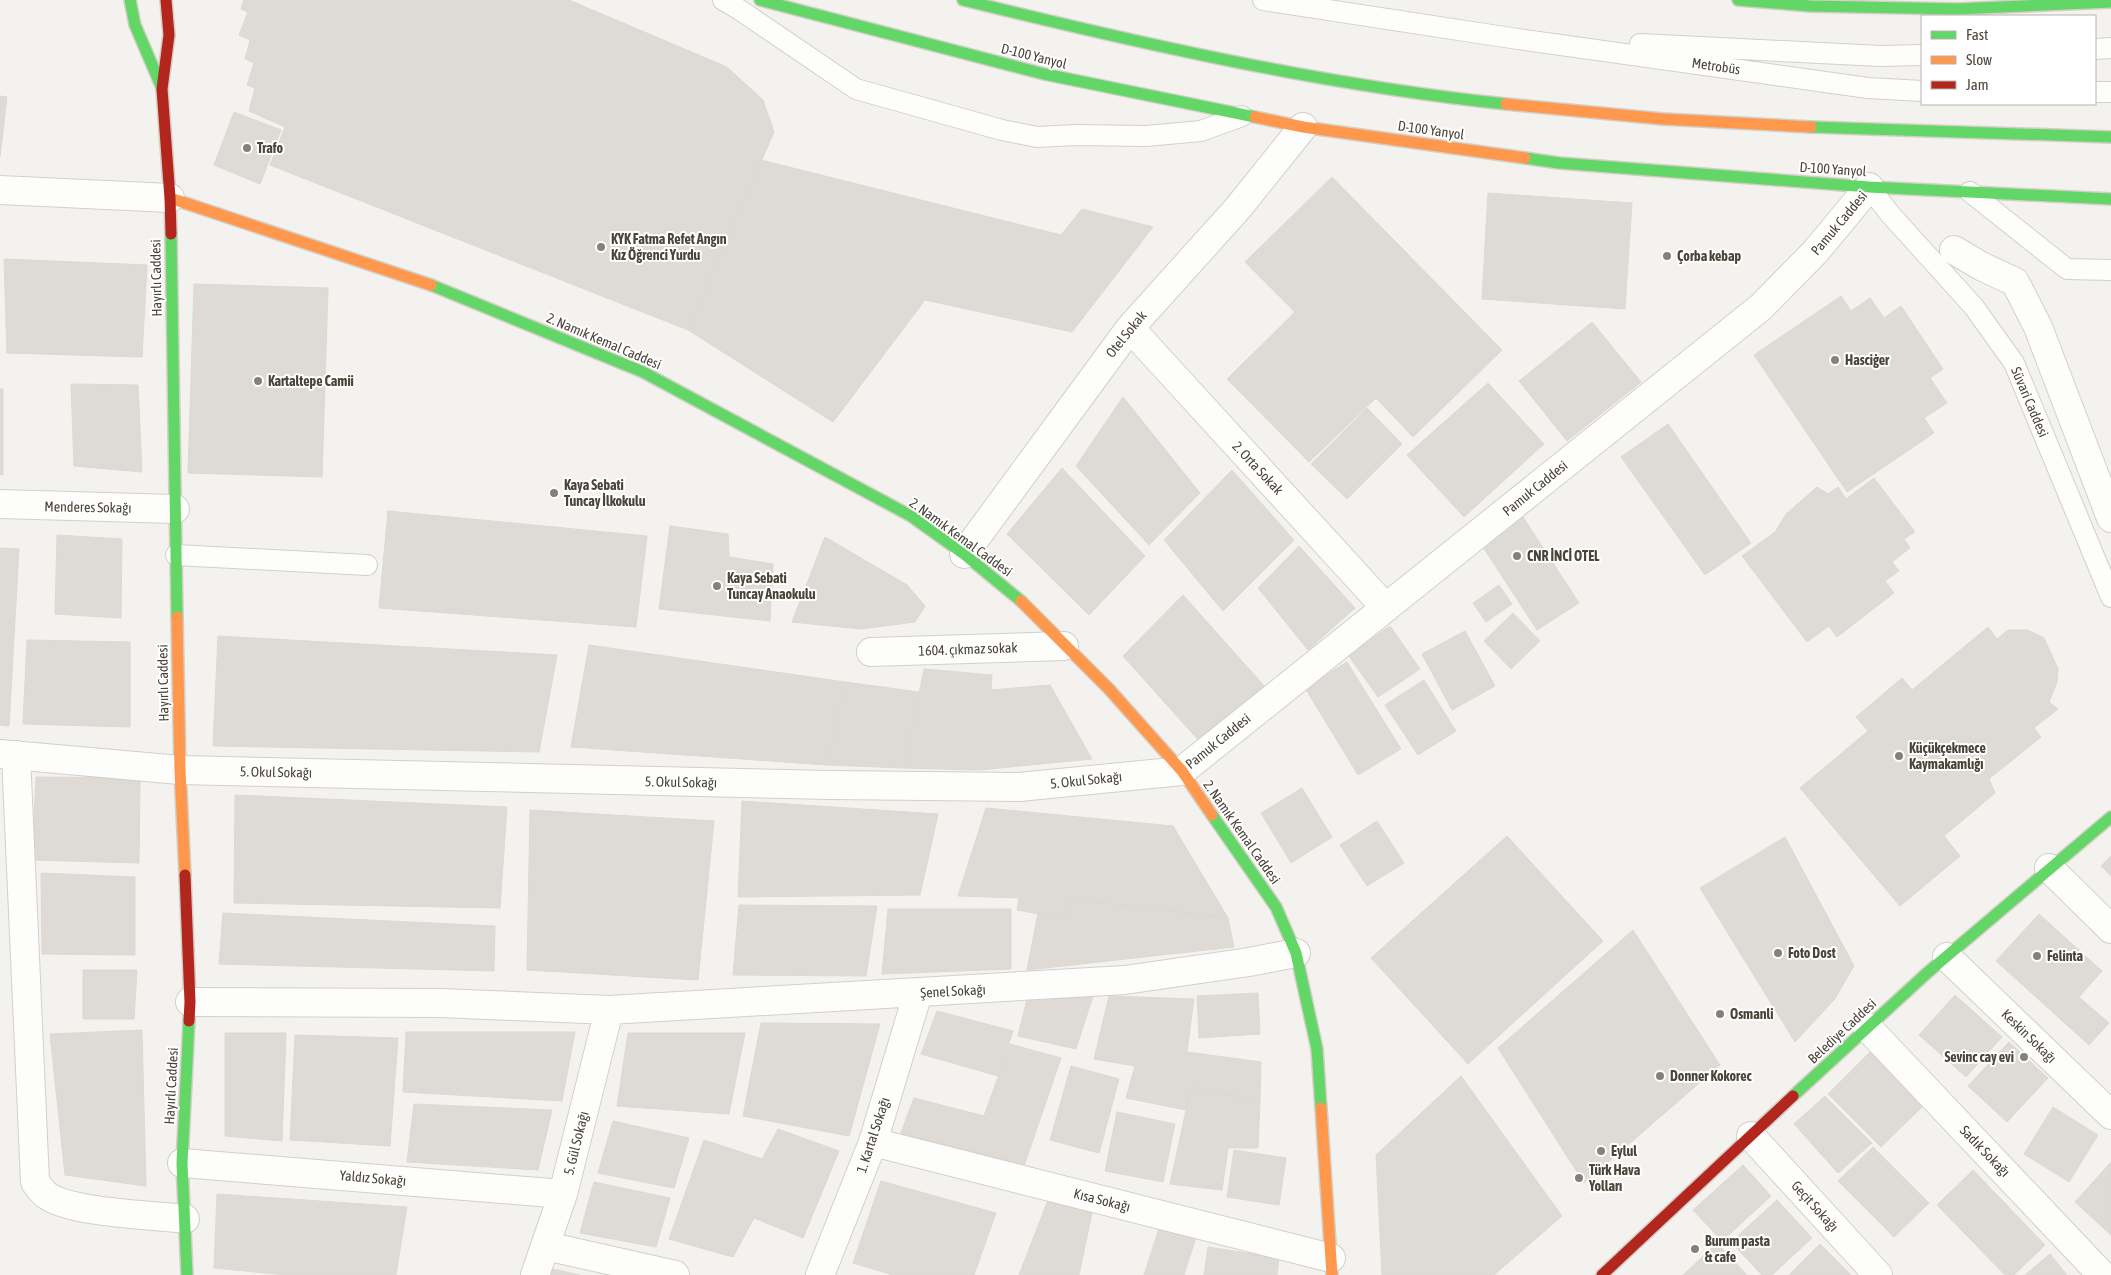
<svg xmlns="http://www.w3.org/2000/svg" width="2111" height="1275" font-family="'Asap Condensed',sans-serif">
<rect width="100%" height="100%" fill="#f4f2ee"/>
<path fill="#dedbd6" stroke="#dcd9d4" d="M244,0h325l158,67 36,33 11,32 -86,198 -418,-165 15,-38 -36,-16 6,-23 -8,-3 7,-22 -9,-4 5,-19 -11,-5 9,-23 -7,-3z
M0,96l7,1 -7,60z
M234,112l47,18 -21,54 -46,-19z
M761,160l300,75 21,-26 71,18 -81,105 -147,-32 -92,122 -145,-92z
M1332,177l170,173 -89,87 -37,-39 -67,64 -82,-83 68,-67 -50,-50z
M1488,193l144,10 -7,106 -143,-10z
M4,259l143,6 -5,92 -135,-4z
M194,284l134,4 -6,189 -134,-4z
M1841,296l10,15 19,-13 14,20 17,-12 42,63 -13,9 17,25 -23,15 10,15 -87,59 -93,-137z
M1592,322l49,60 -74,59 -48,-60z
M1488,383l56,61 -80,73 -57,-62z
M71,384l67,1 4,87 -68,-6z
M0,389h3v86l-3,-1z
M1123,397l77,96 -51,52 -73,-79z
M1367,408l35,36 -55,55 -36,-35z
M1668,424l83,119 -46,32 -84,-118z
M1062,468l83,88 -56,59 -82,-81z
M1232,470l62,70 -71,71 -59,-71z
M1874,478l41,54 -11,7 6,9 -18,14 7,9 -14,10 9,12 -57,44 -8,-11 -22,16 -65,-86 33,-24 11,-18 31,-27 11,7 10,-7 8,12z
M388,511l259,25 -11,91 -257,-19z
M1521,514l58,89 -42,27 -58,-89z
M670,526l58,8 1,23 44,7 -3,57 -111,-12z
M57,535l65,4 -1,79 -66,-4z
M825,537l82,48 18,21 -10,16 -54,7 -69,-7z
M1299,546l56,62 -47,42 -50,-62z
M0,548l19,1 -10,177 -9,-1z
M1499,585l13,19 -26,18 -13,-19z
M1183,595l83,93 -65,55 -78,-87z
M1513,613l27,28 -29,28 -27,-28z
M1390,626l30,43 -42,28 -30,-42z
M1988,627l9,12 11,-9h20l16,8 14,31 -1,13 -8,20 9,7 -24,19 7,9 -52,42 6,14 -51,43 16,20 -60,50 -100,-118 68,-57 -12,-14 46,-39 10,12z
M1465,631l30,55 -43,24 -30,-56z
M218,636l339,19 -18,97 -326,-6z
M27,640l103,2v85l-107,-3z
M589,645l256,37 -18,83 -256,-18z
M1347,662l54,87 -43,26 -53,-87z
M924,669l68,6 -1,15 59,-5 42,74 -113,11 -75,-2z
M1424,680l32,51 -38,24 -33,-50z
M845,682l74,10 -15,76 -77,-3z
M36,777l104,1 -1,85 -107,-3z
M1302,788l30,49 -41,26 -30,-50z
M235,795l272,12 -7,101 -266,-5z
M742,801l196,13 -18,81 -182,2z
M986,808l187,18 55,92 -157,-19 -8,19 -46,-8 2,-12 -61,-2z
M530,810l184,11 -16,159 -171,-10z
M1377,821l27,42 -37,23 -27,-41z
M1507,836l96,105 -135,123 -97,-106z
M1785,837l69,129 -20,34 -39,42 -95,-154z
M2111,856v20l-10,-10z
M41,873l94,4v78l-93,-1z
M1071,899l157,19 6,29 -207,23 11,-57 25,5z
M739,905l138,1 -11,70 -133,-1z
M888,909h123v60l-129,5z
M223,913l272,13 -1,45 -275,-7z
M2039,914l63,57 -23,26 30,26 -20,22 -93,-84z
M1633,930l87,135 -136,118 -86,-135z
M83,970h54l-3,49h-51z
M1094,993l-18,56 -58,-13 9,-37z
M1258,993l2,41 -61,4 -2,-42z
M1955,995l47,42 -36,40 -47,-42z
M1109,996l85,3 -7,53 74,10 -1,39 -69,-14 -5,23 -60,-12 9,-32 -41,-7z
M937,1011l76,20 -15,45 -77,-22z
M761,1023l119,1 -31,112 -106,-20z
M142,1030l4,156 -81,-11 -15,-141z
M406,1032h169l-13,69 -159,-9z
M225,1033h61l-4,108 -57,-5z
M628,1033h117l-16,81 -112,-8z
M295,1035l103,3 -8,108 -100,-6z
M2009,1042l39,36 -41,44 -39,-36z
M1010,1044l51,14 -37,108 -124,-31 14,-37 70,18z
M1873,1049l53,54 -45,44 -53,-53z
M1071,1066l48,13 -20,74 -49,-13z
M1461,1076l101,140 -68,59h-112l-6,-120z
M1191,1087l69,14 -2,47h-30l-6,42 -52,-6z
M1825,1096l47,47 -34,30 -44,-49z
M414,1104l138,6 -14,60 -131,-8z
M2053,1107l45,28 -29,47 -45,-28z
M1117,1112l58,12 -12,58 -58,-11z
M613,1121l76,17 -15,50 -76,-15z
M778,1129l61,22 -36,87 -49,-20 -21,39 -64,-18 35,-99 58,19z
M1873,1147l56,56 -35,34 -56,-56z
M1234,1150l52,8 -7,47 -52,-8z
M2111,1162v73l-36,-33z
M1743,1165l28,31 -49,45 -29,-31z
M1973,1170l72,75 -31,30h-9l-68,-70z
M881,1181l115,32 -22,62h-81l-40,-12z
M594,1182l76,16 -14,49 -76,-14z
M217,1194l190,13 -11,68h-110l-72,-7z
M1048,1200l44,13 -13,62h-60z
M1777,1200l35,38 -40,37h-10l-31,-33z
M1161,1222l36,12 -13,41h-40z
M1717,1243l30,32h-64z
M1820,1244l31,31h-62z
M1208,1247l71,11 -2,17h-73z
M2050,1254l17,21h-42z
M553,1269l27,6h-29z"/>
<g fill="none" stroke-linecap="round" stroke-linejoin="round">
<g stroke="#d2d0cb" stroke-width="22">
<path id="lane" d="M723,0l17,10 116,79 146,41 35,7 39,-2 70,1 55,-5 41,-15
M1263,0l248,38 357,50 54,3
M1640,44l241,12 41,-1
M2095,49l16,-1
M2095,92h16
M1869,187l21,27 84,93 40,56 97,234
M1970,192l97,77 44,1
M176,555l191,10"/>
</g>
<g stroke="#d2d0cb" stroke-width="30">
<path id="street" d="M0,190l170,8
M1954,250l27,16 34,16 23,45 73,191
M1130,328l256,280
M0,504l175,5
M964,554l166,-226 108,-120 65,-81
M871,652l193,-6
M0,754l180,16 650,15 189,2 163,-16 579,-464 55,-56 53,-64
M16,755l19,427c3,4 6,8 10,12 22,19 109,21 140,25
M2049,868l62,61
M1947,957l164,158
M190,1002l251,1 168,7 516,-30 124,-18 47,-9
M1867,1027l235,248
M1751,1136l127,139
M873,1142l458,116
M182,1163l381,31
M546,1246l129,29
M535,1275l28,-81 46,-184
M820,1275l53,-133 45,-149"/>
</g>
<g stroke="#d3cfc5" stroke-width="14">
<path id="fast" d="M130,0l5,25 27,63
M760,0l284,74 211,43
M963,0c179,44 360,85 543,104
M1738,0l72,6 148,3 153,-7
M1811,127l300,10
M1525,158l34,5 310,24 242,12
M171,234l6,383
M431,285l212,87 268,144 53,38 57,47
M1212,815l64,92 20,46 21,96 4,59
M1793,1096l134,-123 184,-156
M187,1275l-5,-112 7,-142"/>
</g>
<g stroke="#d3cfc5" stroke-width="14">
<path id="slow" d="M1506,104l157,15 148,8
M1255,117l48,10 222,31
M170,198l261,87
M1021,601l88,88 73,82 30,44
M177,617l3,153 5,105
M1321,1108l11,167"/>
</g>
<g stroke="#d3cfc5" stroke-width="14">
<path id="jam" d="M166,0l3,35 -7,54 8,109 1,36
M185,875l5,127 -1,19
M1602,1275l191,-179"/>
</g>
<use href="#lane" stroke="#fdfdfc" stroke-width="20"/>
<use href="#street" stroke="#fdfdfc" stroke-width="28"/>
<use href="#fast" stroke="#63d668" stroke-width="11"/>
<use href="#slow" stroke="#ff974d" stroke-width="11"/>
<use href="#jam" stroke="#b3261e" stroke-width="11"/>
</g>
<g fill="#868178" stroke="#fff" stroke-width="2">
<circle cx="247" cy="148" r="5"/>
<circle cx="601" cy="247" r="5"/>
<circle cx="1667" cy="256" r="5"/>
<circle cx="1835" cy="360" r="5"/>
<circle cx="258" cy="381" r="5"/>
<circle cx="554" cy="493" r="5"/>
<circle cx="1517" cy="556" r="5"/>
<circle cx="717" cy="586" r="5"/>
<circle cx="1899" cy="756" r="5"/>
<circle cx="1778" cy="953" r="5"/>
<circle cx="2037" cy="956" r="5"/>
<circle cx="1720" cy="1014" r="5"/>
<circle cx="2024" cy="1057" r="5"/>
<circle cx="1660" cy="1076" r="5"/>
<circle cx="1601" cy="1151" r="5"/>
<circle cx="1579" cy="1178" r="5"/>
<circle cx="1695" cy="1249" r="5"/>
</g>
<g text-anchor="middle" stroke-width="4" stroke-linejoin="round" paint-order="stroke">
<g font-size="14" fill="#4b4439" stroke="#fff">
<text transform="translate(1034 56) rotate(14)" y="5">D-100 Yanyol</text>
<text transform="translate(1716 66) rotate(8)" y="5">Metrobüs</text>
<text transform="translate(1431 130) rotate(8)" y="5">D-100 Yanyol</text>
<text transform="translate(1833 169) rotate(4)" y="5">D-100 Yanyol</text>
<text transform="translate(1839 223) rotate(-50)" y="5">Pamuk Caddesi</text>
<text transform="translate(156 278) rotate(-91)" y="5">Hayırlı Caddesi</text>
<text transform="translate(1126 334) rotate(-51)" y="5">Otel Sokak</text>
<text transform="translate(604 341) rotate(23)" y="5">2. Namık Kemal Caddesi</text>
<text transform="translate(2030 402) rotate(67)" y="5">Süvari Caddesi</text>
<text transform="translate(1258 468) rotate(47)" y="5">2. Orta Sokak</text>
<text transform="translate(1535 488) rotate(-39)" y="5">Pamuk Caddesi</text>
<text transform="translate(88 507) rotate(1)" y="5">Menderes Sokağı</text>
<text transform="translate(961 537) rotate(36)" y="5">2. Namık Kemal Caddesi</text>
<text transform="translate(968 649) rotate(-2)" y="5">1604. çıkmaz sokak</text>
<text transform="translate(163 683) rotate(-91)" y="5">Hayırlı Caddesi</text>
<text transform="translate(1218 741) rotate(-39)" y="5">Pamuk Caddesi</text>
<text transform="translate(276 772) rotate(1)" y="5">5. Okul Sokağı</text>
<text transform="translate(1086 780) rotate(-6)" y="5">5. Okul Sokağı</text>
<text transform="translate(681 782) rotate(1)" y="5">5. Okul Sokağı</text>
<text transform="translate(1242 832) rotate(55)" y="5">2. Namık Kemal Caddesi</text>
<text transform="translate(953 991) rotate(-3)" y="5">Şenel Sokağı</text>
<text transform="translate(1842 1031) rotate(-43)" y="5">Belediye Caddesi</text>
<text transform="translate(2029 1036) rotate(44)" y="5">Keskin Sokağı</text>
<text transform="translate(171 1086) rotate(-87)" y="5">Hayırlı Caddesi</text>
<text transform="translate(873 1135) rotate(-72)" y="5">1. Kartal Sokağı</text>
<text transform="translate(576 1143) rotate(-76)" y="5">5. Gül Sokağı</text>
<text transform="translate(1985 1151) rotate(46)" y="5">Sadık Sokağı</text>
<text transform="translate(373 1178) rotate(5)" y="5">Yaldız Sokağı</text>
<text transform="translate(1102 1200) rotate(14)" y="5">Kısa Sokağı</text>
<text transform="translate(1815 1206) rotate(48)" y="5">Geçit Sokağı</text>
</g>
<g font-size="14" font-weight="bold" fill="#4b4439" stroke="#fff" text-anchor="start">
<text x="257" y="153">Trafo</text>
<text x="611" y="244">KYK Fatma Refet Angın<tspan x="611" dy="16">Kız Öğrenci Yurdu</tspan></text>
<text x="1677" y="261">Çorba kebap</text>
<text x="1845" y="365">Hasciġer</text>
<text x="268" y="386">Kartaltepe Camii</text>
<text x="564" y="490">Kaya Sebati<tspan x="564" dy="16">Tuncay İlkokulu</tspan></text>
<text x="1527" y="561">CNR İNCİ OTEL</text>
<text x="727" y="583">Kaya Sebati<tspan x="727" dy="16">Tuncay Anaokulu</tspan></text>
<text x="1909" y="753">Küçükçekmece<tspan x="1909" dy="16">Kaymakamlığı</tspan></text>
<text x="1788" y="958">Foto Dost</text>
<text x="2047" y="961">Felinta</text>
<text x="1730" y="1019">Osmanli</text>
<text x="2014" y="1062" text-anchor="end">Sevinc cay evi</text>
<text x="1670" y="1081">Donner Kokorec</text>
<text x="1611" y="1156">Eylul</text>
<text x="1589" y="1175">Türk Hava<tspan x="1589" dy="16">Yolları</tspan></text>
<text x="1705" y="1246">Burum pasta<tspan x="1705" dy="16">&amp; cafe</tspan></text>
</g>
</g>
<rect x="1921" y="15" width="175" height="90" fill="#ffffff" stroke="#b7b4b0"/>
<rect x="1931" y="31" width="25" height="8" fill="#63d668" stroke="#b7b4b0"/>
<text x="1966" y="40" font-size="15" fill="#4b4439">Fast</text>
<rect x="1931" y="56" width="25" height="8" fill="#ff974d" stroke="#b7b4b0"/>
<text x="1966" y="65" font-size="15" fill="#4b4439">Slow</text>
<rect x="1931" y="81" width="25" height="8" fill="#b3261e" stroke="#b7b4b0"/>
<text x="1966" y="90" font-size="15" fill="#4b4439">Jam</text>
</svg>
